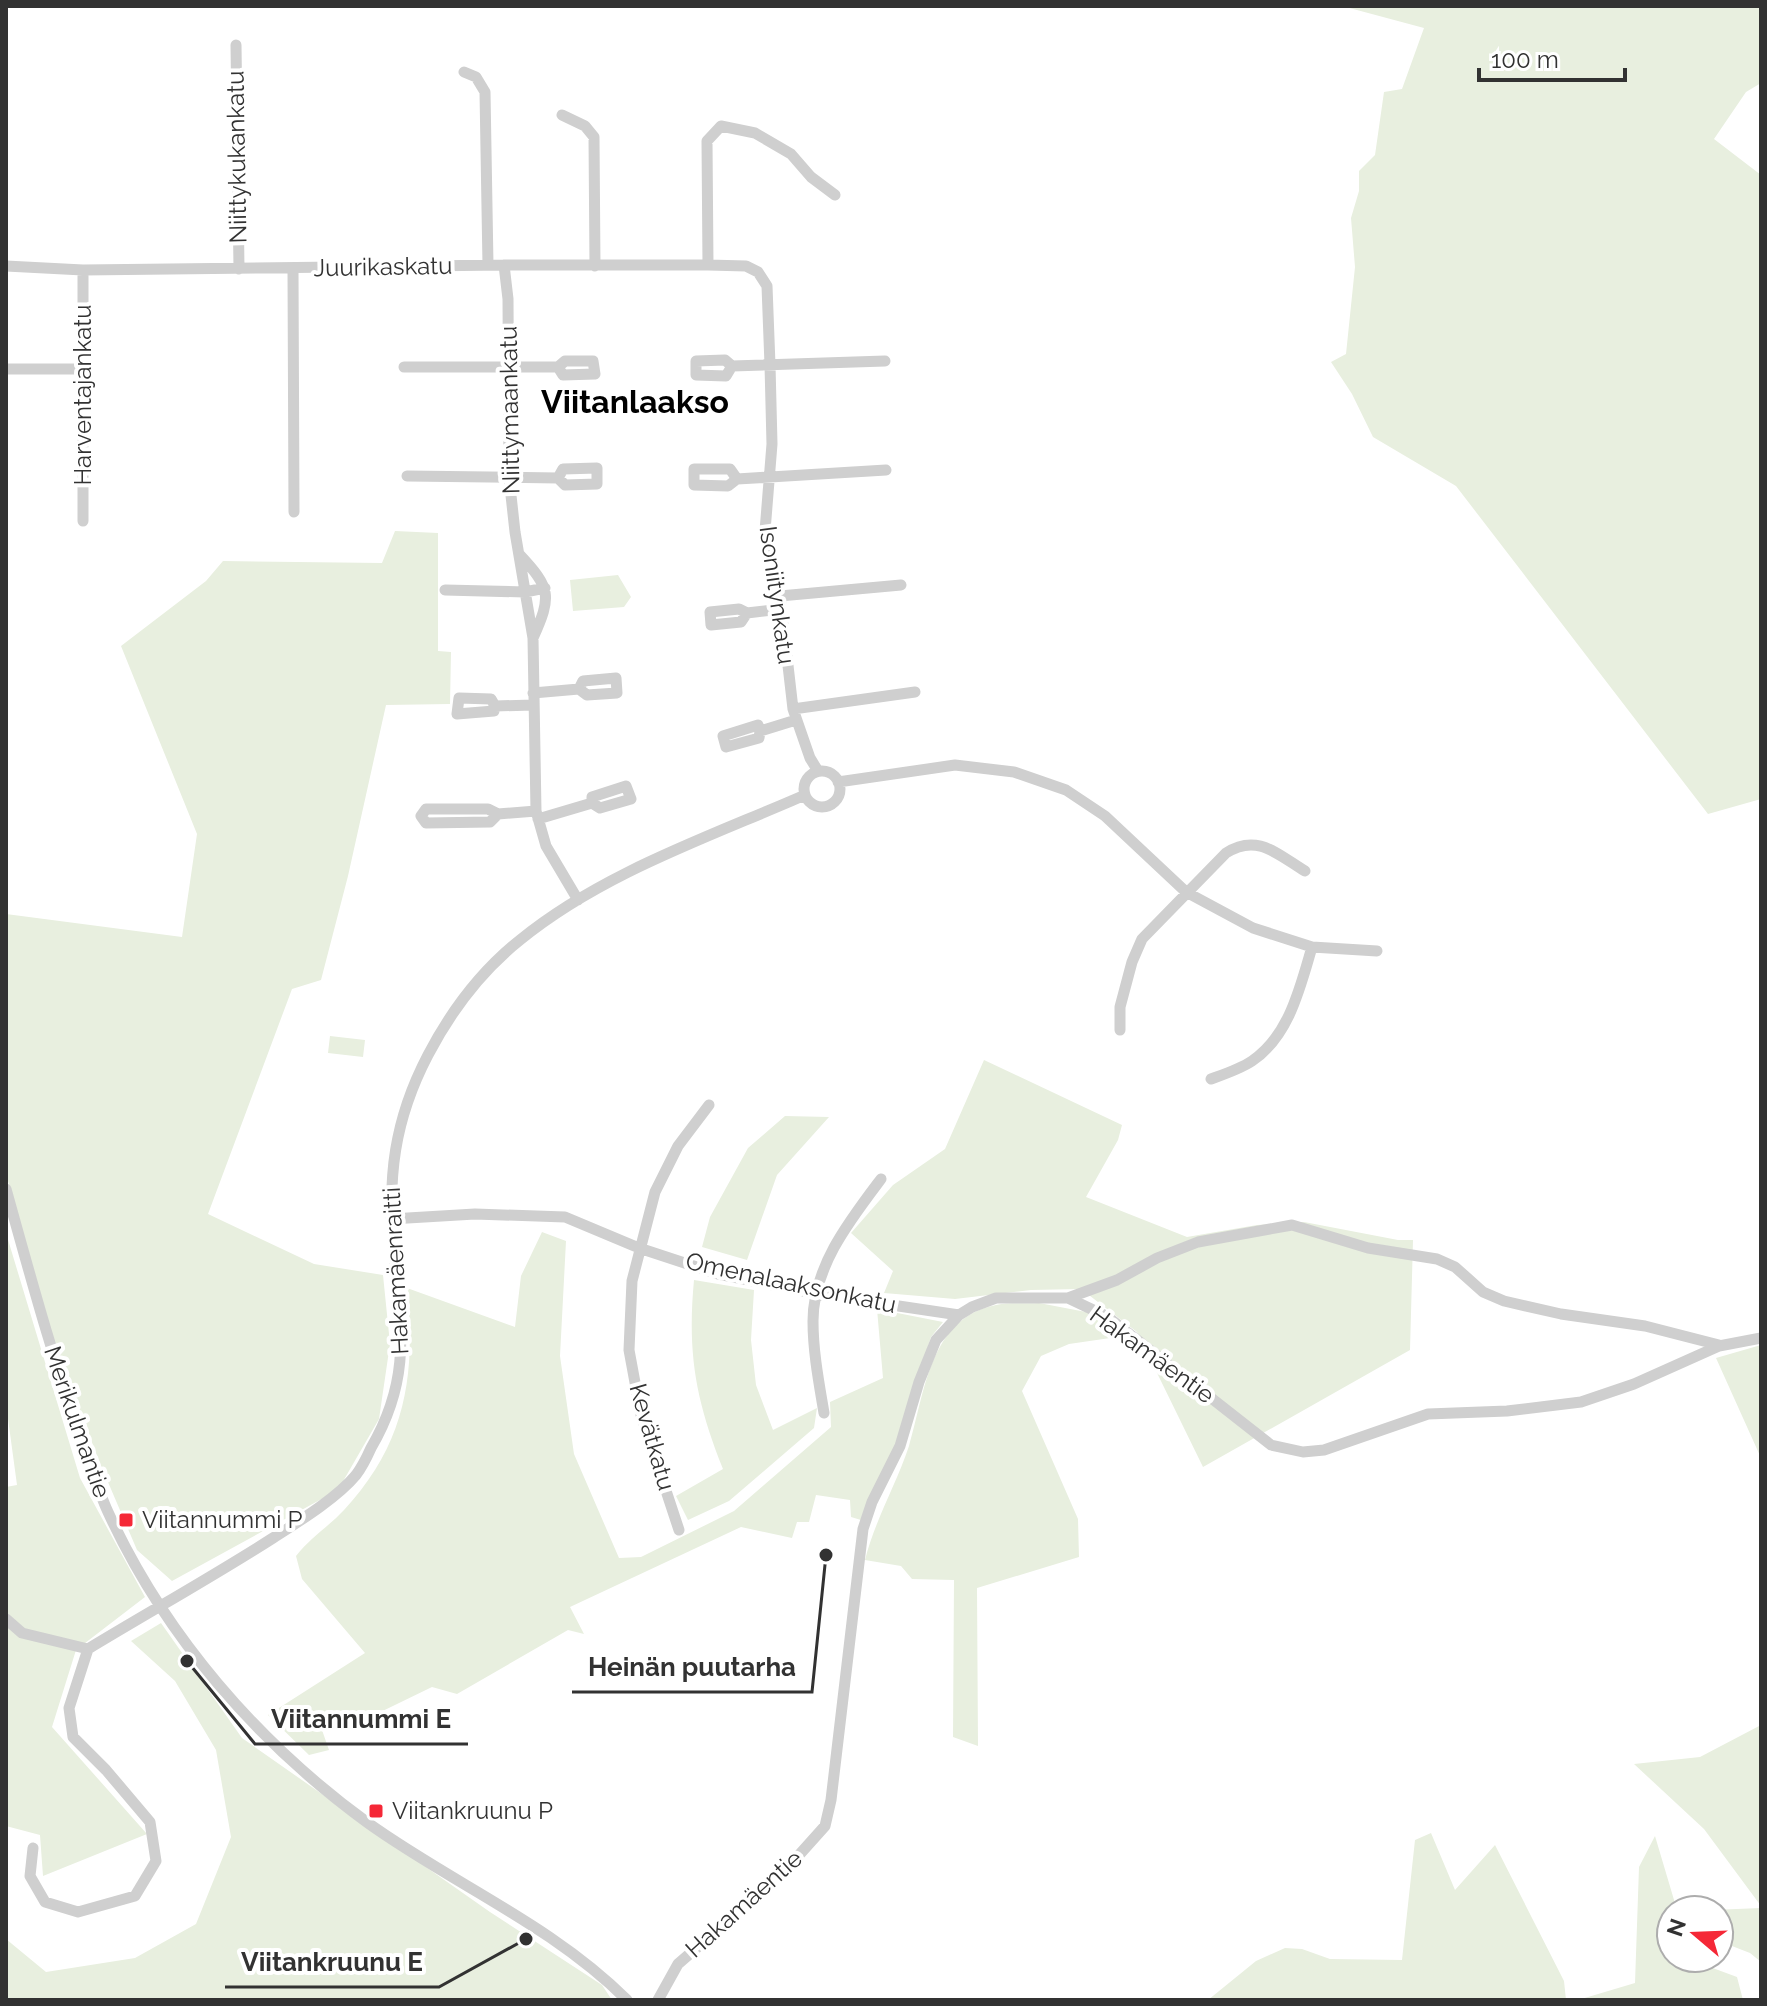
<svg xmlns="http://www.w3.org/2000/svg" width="1767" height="2006" font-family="Raleway,sans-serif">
<rect width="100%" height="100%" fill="#fff"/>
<path fill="#e8efdf" d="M1342,6h419v77l-15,9 -32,47 47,36v624l-53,15 -252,-328 -83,-49 -21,-43 -21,-32 15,-8 9,-87 -4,-49 8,-27v-20l16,-16 9,-63 18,-3 22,-61z
M395,531l43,2v118l13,1 -1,52 -64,1 -38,171 -27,104 -29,9 -84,225 106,50 69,11 7,69 -11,75 -41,71 -166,91 -35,-31 -38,-89 -45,-119 -48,-168v-260l176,23 15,-103 -76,-188 85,-65 17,-20 159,2z
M618,575l13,22 -7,10 -51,4 -3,-31z
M330,1036l35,4 -2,17 -35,-4z
M984,1060l138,65 -4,15 -32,57 101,40 70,-12 47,-3 94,18h15l-3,110 -207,117 -66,-135 -56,-43 -50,1 -76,9 -71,-6 9,-22 -42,-38 42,-48 52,-36z
M785,1116l44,1 -52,58 -30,85 -45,-13 8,-30 38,-69z
M542,1232l24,9 -6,115 14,98 45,104 22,-1 93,-46 97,-84 -1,-25 53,-24 -6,-69 66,13 -12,15 -35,108 -35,75 -10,-3 -1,-17 -34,-5 -7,27h-12l-5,16 -51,-11 -171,80 14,27 -16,-4 -111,64 -25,-7 -72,35 -18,-6 -20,14 7,20 -20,5 -41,-40 97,-62 -63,-74 -6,-23c15,-19 32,-29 48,-46 62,-67 72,-135 63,-222l108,39 6,-51z
M6,1233l74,245 65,119 -69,53 -24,77 95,107 -104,42 -3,-41 -34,-9v-339l11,-2 -11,-81z
M694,1280l60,10 -3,50 5,45 17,45 44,-22 -3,20 -85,73 -41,19 -12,-24 47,-27c-27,-68 -36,-115 -29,-189z
M1039,1303l47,9 38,24 -55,8 -28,12 -19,35 56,128 1,38 -102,31 1,158 -25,-9 1,-157 -42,-1 -11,-13 -36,-6c10,-40 31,-75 44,-114 16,-53 20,-128 87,-141 14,-3 30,-1 43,-2z
M1761,1345v113l-45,-100z
M161,1623l81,115 248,174 112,73 10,15h-606v-61l40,33 89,-14 61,-34 35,-87 -15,-87 -41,-69 -44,-40z
M1761,1725v181l-57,-77 -70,-65 66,-7z
M1431,1833l24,57 40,-45 69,136 2,19h-358l48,-39 29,-13 17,1 28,10 72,1 13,-120z
M1655,1836l22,74h-6v48h32l7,9 27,10 6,23h-165l57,-17 4,-116z
M1761,1908v54l-11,-9 -31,-12v-31h-7z"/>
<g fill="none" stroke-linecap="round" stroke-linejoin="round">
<path stroke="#cfcfcf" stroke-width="11" d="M236,45l3,224
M464,72l12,5 9,15 3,173
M562,115l23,11 9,11 1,129
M504,265l4,34 1,178 6,55 18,106 3,173 10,35 32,54
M708,265l-1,-124 14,-15 34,7 36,21 20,23 24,18
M6,266l77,4 421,-5h204l38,1 12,6 9,14 3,79 2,79 -7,87 15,65 13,113 17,49 8,13
M293,269l1,243
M732,366l-6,10 -30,-1v-14l29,-1 7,6 153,-5
M404,367h154l7,-6h28l2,13 -32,1 -5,-8
M6,369h77
M407,476l151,2 5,-9 34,-1v16l-32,1 -7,-7
M737,479l-9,7 -34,-1v-16h36l7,10 149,-9
M83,521v-251
M519,554c32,34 33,42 14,84
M445,590l80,2 20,-4
M780,596l121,-11
M747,613l-6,9 -30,3 -1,-13 29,-3 8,4 34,-4
M533,693l46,-4 4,-8 33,-3 1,15 -30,2 -8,-6
M495,706l-1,5 -37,3 2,-16 32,1 4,7 38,-1
M793,709l122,-17
M760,731l-1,7 -33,9 -3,-11 35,-11 2,6 36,-11
M804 789a18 18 0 1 1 36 0a18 18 0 1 1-36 0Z
M838,782l117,-17 59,7 52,18 39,26 81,76 67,36 59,19 65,4
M498,814l-8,8 -64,1 -5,-7 5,-7h62l10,5 38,-3
M538,819l54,-16v-6l34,-11 5,13 -31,9 -8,-5
M1120,1030v-23l12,-45 10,-23 84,-86c31,-20 51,1 79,18
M1211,1079c14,-5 29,-10 41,-18 37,-25 48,-73 60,-114
M6,1189c24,86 47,171 77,255 8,22 15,46 25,68 57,124 150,231 260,311 85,61 184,102 259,177
M391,1219l84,-5 90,3 74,31 79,26 100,20 141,21
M1068,1298l49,-18 40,-22 41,-16 94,-17 76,23 69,11 18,8 28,25 21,9 57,13 84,12 74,19
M824,1413c-5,-30 -11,-61 -11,-92 0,-54 37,-101 68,-142
M679,1530l-38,-115 -12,-65 3,-69 23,-89 23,-46 31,-41
M6,1619l16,14 66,16c61,-37 124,-72 185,-111 25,-16 64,-40 83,-63 6,-8 11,-18 15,-27 41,-70 30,-121 23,-197 -7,-73 0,-131 34,-196 23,-44 53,-84 92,-115 82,-67 189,-103 285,-145
M33,1848l-3,28 15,26 33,10 57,-16 21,-35 -6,-39 -44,-52 -33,-33 -4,-29 19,-59
M658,2000l20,-36 104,-90 43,-48 6,-26 32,-271 9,-27 28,-56 19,-64 17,-42 23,-25 13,-8 24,-9h72l40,19 163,128 32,7 21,-2 104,-36 79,-3 74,-9 53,-18 85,-38 42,-8"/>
</g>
<g fill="#f52837" stroke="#fff" stroke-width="3">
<rect x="118" y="1512" width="16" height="16" rx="4"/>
<rect x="368" y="1803" width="16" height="16" rx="4"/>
</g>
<g text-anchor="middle" stroke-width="8" stroke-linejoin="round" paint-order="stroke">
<g font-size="24" fill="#323232" stroke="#fff">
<text transform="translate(237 157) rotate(-91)" y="8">Niittykukankatu</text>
<text transform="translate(383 267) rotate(-1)" y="8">Juurikaskatu</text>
<text transform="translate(83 395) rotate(-90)" y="8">Harventajankatu</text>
<text transform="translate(510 410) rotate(-91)" y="8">Niittymaankatu</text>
<text transform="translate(777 595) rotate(82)" y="8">Isoniitynkatu</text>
<text transform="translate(396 1271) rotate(-93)" y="8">Hakamäenraitti</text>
<text transform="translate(791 1283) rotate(12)" y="8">Omenalaaksonkatu</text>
<text transform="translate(1152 1355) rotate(36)" y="8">Hakamäentie</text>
<text transform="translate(77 1422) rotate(71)" y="8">Merikulmantie</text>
<text transform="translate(652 1437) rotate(74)" y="8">Kevätkatu</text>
<text transform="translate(744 1904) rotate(-42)" y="8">Hakamäentie</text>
</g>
<g font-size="24" fill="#323232" stroke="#fff" text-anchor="start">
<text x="142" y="1528">Viitannummi P</text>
<text x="392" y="1819">Viitankruunu P</text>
</g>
<g font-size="32" font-weight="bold" fill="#000" stroke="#fff">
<text x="635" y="413">Viitanlaakso</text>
</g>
</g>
<path fill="none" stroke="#323232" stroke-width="3" d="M826 1555L812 1692H572M187 1661L255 1744H468M526 1939L439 1987H225"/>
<g fill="#323232" stroke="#fff" stroke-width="3">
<circle cx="826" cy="1555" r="8"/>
<circle cx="187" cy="1661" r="8"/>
<circle cx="526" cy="1939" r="8"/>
</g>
<g font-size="26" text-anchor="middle" font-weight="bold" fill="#323232" stroke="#fff" stroke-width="8" stroke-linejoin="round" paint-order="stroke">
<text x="692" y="1676">Heinän puutarha</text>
<text x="361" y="1728">Viitannummi E</text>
<text x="332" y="1971">Viitankruunu E</text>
</g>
<rect width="1767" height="2006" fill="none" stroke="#323232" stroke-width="16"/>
<g transform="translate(1695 1934) rotate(289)"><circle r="38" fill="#ffffff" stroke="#adadad" stroke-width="2"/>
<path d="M0-6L14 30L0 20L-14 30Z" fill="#f52837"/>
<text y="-12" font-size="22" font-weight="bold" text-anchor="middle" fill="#323232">N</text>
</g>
<path d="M1479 68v12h146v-12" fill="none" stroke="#323232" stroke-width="4"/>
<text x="1491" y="68" font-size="24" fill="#323232" stroke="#ffffff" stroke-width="6" paint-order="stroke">100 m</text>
</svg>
